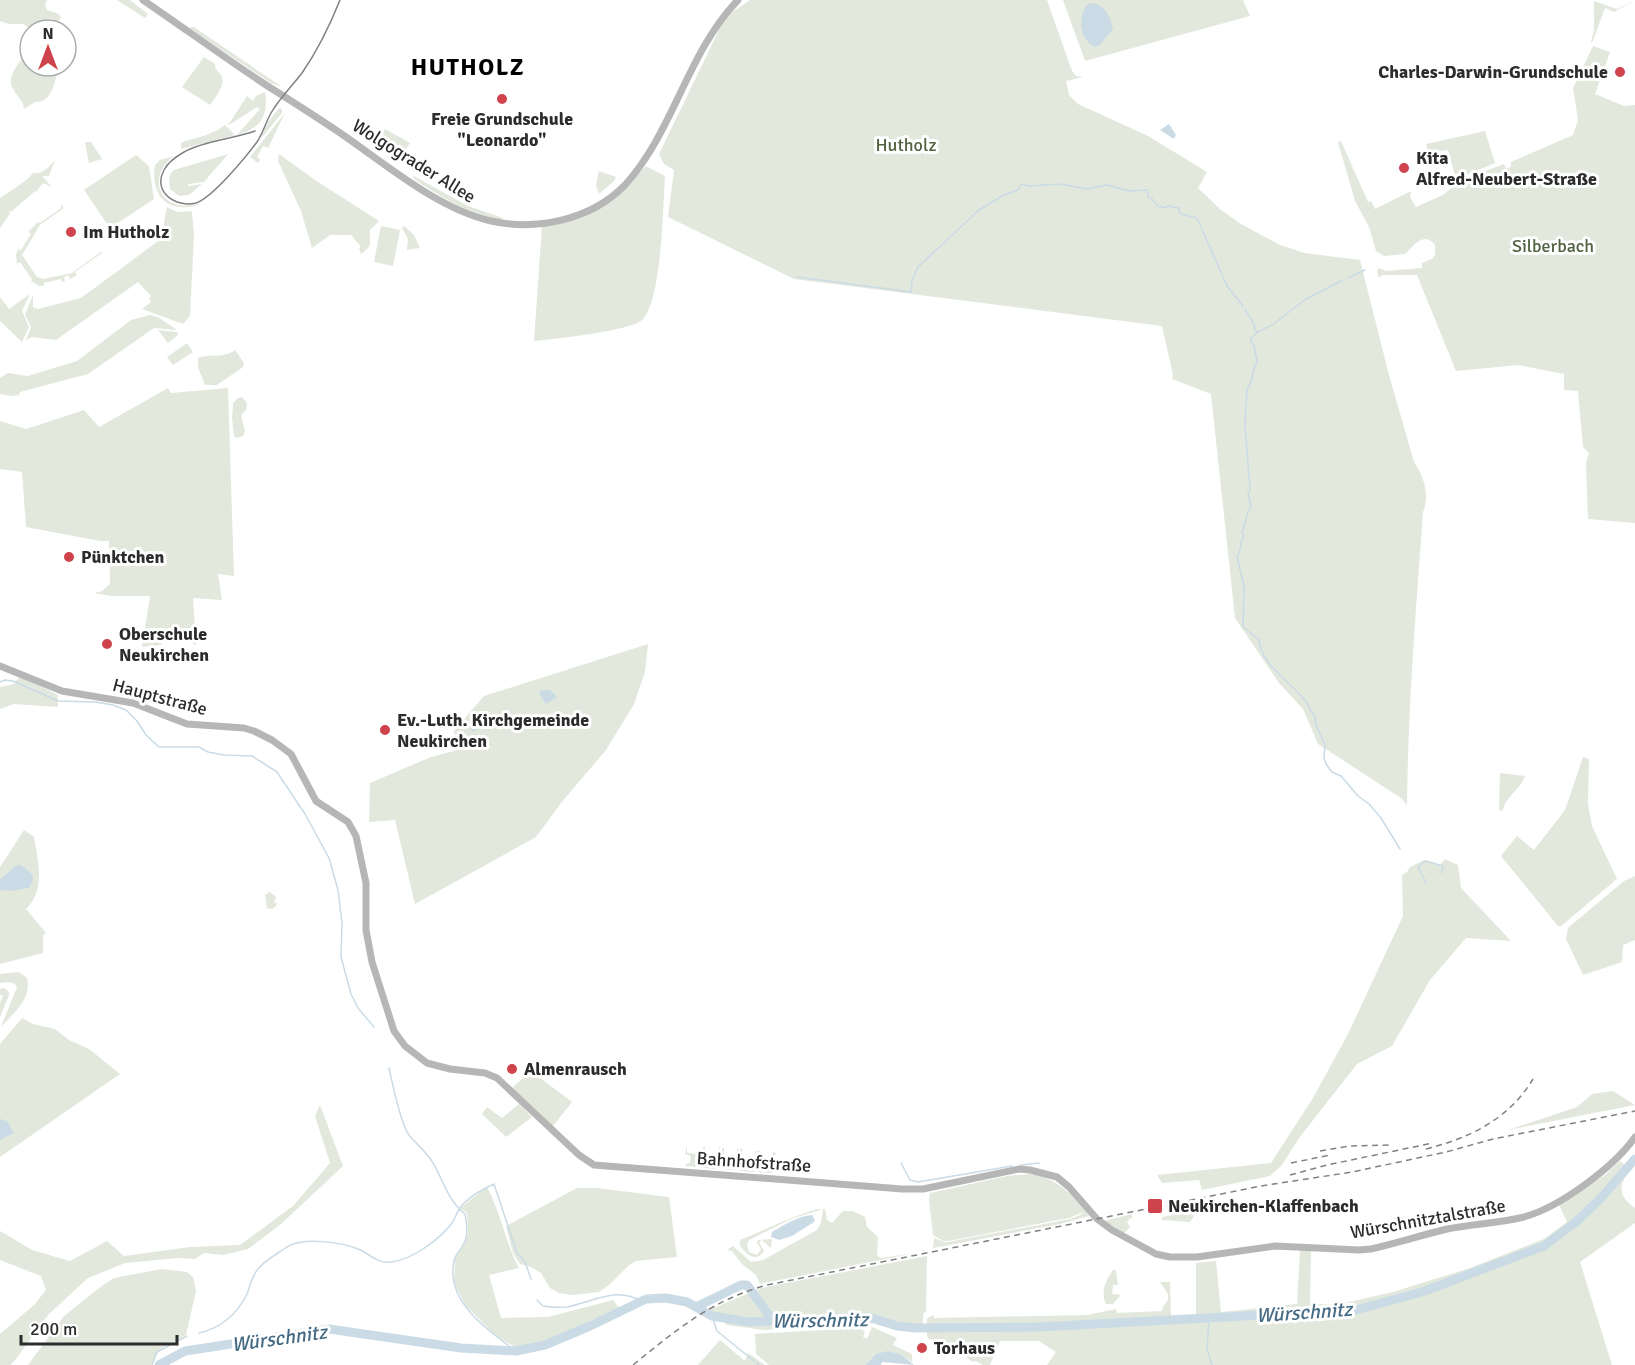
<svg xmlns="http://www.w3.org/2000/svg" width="1635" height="1365" font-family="Signika,sans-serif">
<rect width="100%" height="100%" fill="#fff"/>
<path fill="#e2e8dc" d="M0,0h47l-2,5 2,5 12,4 2,4 -3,3 -9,-3 2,12h-18l-10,-6h-14l-9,-3z
M117,0h13l18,14 -3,4z
M750,0h297l25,71 4,5 7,1 -17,4 3,14 9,9 70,32 59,36 -9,16 22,21 21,15 39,21 24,8 56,7 29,115 25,87c10,15 16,33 9,50 -7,97 -15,195 -16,293l-6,-7 -83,-54 -15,-35 -24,-26 -44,-65 -24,-224 -39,-15 1,-4 -11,-49 -368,-47 -126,-62 6,-47 -10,-6 -5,-10 60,-124 12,-17z
M1063,0h180l7,16 -165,45z
M1635,0l-21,12 -9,-4 -13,35 -1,-2 3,-9v-31l23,8z
M191,27h3l88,60 -11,-4 -81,-54z
M1593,46l17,6 -15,42 29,12 11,-1v418l-47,-4 -2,-56 3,-10 -6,-6 -5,-56 -14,-1v-16l-46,-9 -62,6 -39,-96h-35l-3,3 -2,-7 2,-3 7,3 36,-3v-5l10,-4 3,-4v-10c-12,-14 -20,0 -30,9l-21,2 -8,-5 -7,-24 -14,-26 -17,-59 3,-1 27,61 3,-1 4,8 36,-18 -1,6 6,10 27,-12 14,-12 -9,-33 -20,3 -2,-9 59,-13 10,32 -29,12 1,3 37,-14 2,5 5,-2v-5l62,-27 5,-15 -5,-32z
M30,49v17l28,1c-2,13 -6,36 -23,35l-11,7c-1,-10 -8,-13 -12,-22 -6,-12 11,-29 18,-38z
M204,57l11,7c0,7 4,7 7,13 3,9 -7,21 -12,28l-28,-18z
M265,92c4,25 -5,36 -28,43l23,-26 -3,-2 -28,18 -3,-3 3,2 18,-28 6,5 3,-5z
M279,108l3,1v4l-20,24 -1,-1 8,-15z
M285,113l-17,35 -5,-2 -6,11 3,3 -2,3 -8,-6z
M225,125l10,10 -54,14v-6l4,-2c13,-3 31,-8 40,-16z
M385,129l25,14 -4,6 4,5 -7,9h-3l-25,-17z
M85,142h6l11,17 -13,4z
M228,154l-24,28 -16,2v2l14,-2 -13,11 -10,1 -9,-7c-1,-7 -2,-15 4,-19z
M279,154l36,26 64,41 -9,9c-1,14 4,15 -9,24l-2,-6 2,-1 -10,-12h-21l-18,13 -11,-37 -23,-50z
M136,155l13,11 5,33 -44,29 -26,-38z
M174,156c-19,13 -23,41 4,49 7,2 17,-1 23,-1 -32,11 -51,-7 -46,-39l5,-5z
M55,160l-6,16h-7l10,11 -9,-4 -7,9 -1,-1 -24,21 -2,-1 1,3 -10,14v-30c10,-7 25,-15 33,-25 9,2 16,-6 22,-13z
M646,166l19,10c-2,30 -3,125 -23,144 -12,11 -88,19 -108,21l8,-116 41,-8 53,-40z
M599,171l17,6 -2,4 -15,13 -3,-9z
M414,176l54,30 35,12 -2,2c-32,-7 -62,-23 -88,-42z
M61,204l3,4 -24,17 -18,30 15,22 6,2 29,-6 29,-21 1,1 -27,19 2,3 -7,4 -2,-4 -4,2 1,4 -3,1 -1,-3 -17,4v3h-5l-8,-5 1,-2 -12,-17 -3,2 -1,-9 2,-6 3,1 10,-16 -3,-2 10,-10 2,1 21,-15z
M167,207l10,5 15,-1 2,25 -4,80 -7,8 -41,-15 9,-7 -2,-4 2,-2 -13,-14 -82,58 -24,-3 -6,3 5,-13 -6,-12 8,-20v12l5,2 43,-11 80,-59z
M381,226l19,4 -7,36 -19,-4z
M404,226l10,9 6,13 -13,2 1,-11 -6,-11z
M30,294l-8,17 7,16 -7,15 -22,-21v-24l9,12z
M150,315l8,2 19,13 -23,-2 -66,46 -68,18 -1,3 -7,1 -12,-2v-16l8,-5 20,3 49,-15 54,-41z
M158,330l19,2 1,3 -10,8z
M187,343l6,9 -20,13 -6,-8z
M235,350l9,13 -1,4 -26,18h-12l-7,-18v-9c14,-5 25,1 37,-8z
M168,388l3,5 57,-5 6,188 -16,-2 4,26 -29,-2 3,47 -22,-10 -8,-2 -5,12 -19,2 8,-51h-39l-17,-3 8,-2 8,-7 -1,-43h-9l-74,-14 -4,-55 -22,-3v-48l26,8 58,-19 15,17z
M242,397l5,6 -1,7 -5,5 4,16 -2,5 -6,2 -3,-2 -2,-18 1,-15 5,-5z
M648,644l-3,28 -11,32 -28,46 -45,53 -25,34 -121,67 -20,-84 -26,2 1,-39 61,-26 27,-7 -4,-19 30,-35z
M20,676l38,19v12l-44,-3 -14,5v-22l14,-3z
M1583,757l6,2 -1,45 4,22 25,53 -56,47h-3l-57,-70 16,-20 17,14 31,-40z
M1500,773l25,3c-4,13 -21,22 -22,35l-4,-1z
M24,830l10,7c4,24 12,53 -8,72l20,24 -3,2v18l-43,11v-97z
M1445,859l13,6 3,23 50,53 -45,-3 -36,42 -38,66 -35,18 -58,74 -17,27 -12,11 -68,14 -3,-10 -37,3 -5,-8 114,-12 42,-65 35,-64 55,-118 -1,-41 5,-3 3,-5 14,-7 16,5z
M1635,876v64l-12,5 -1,17 -39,13 -17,-36 2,-11 56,-47z
M270,892l6,5 -2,6h3l-1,3 -4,3 -5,-1 -2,-13z
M19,972l8,6c5,22 -13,34 -26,49l16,-40 -2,-3 -5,-2 -10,1v-9z
M4,988l5,4v3l-9,22v-14l3,-8h-3v-6z
M22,1018l11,6 22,5 14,11 20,9 31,25 -120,83v-113z
M531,1071l41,31 -19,24 -41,-38z
M1613,1091l22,14 -127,25 69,-23 15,-13z
M519,1104l13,13 -26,20 -24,-23 5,-7 15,11z
M320,1105l23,61 -62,58 -33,25 -25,6 -19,-2 -9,6 -17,-1 -53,5 -37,15 -40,37 -32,44 -6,6h-10v-31l34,-29 12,-15 -5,-14 -41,-16v-29l32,19 38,11 37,-20 17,15 66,-9 50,-2 53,-39 37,-43 -15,-47z
M687,1146v7l13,1 2,-7 -3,10h-4v7l4,1v2l-14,-1 1,-2 4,-1 1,-7 -6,-2z
M703,1147h2l1,8h12l1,-8h1l-2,10h-4l-1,8h4v4l-14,-1v-3h5v-7l-4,-1z
M722,1148h2v7l12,1 1,-7h2l-3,10h-4l-1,7 5,1 -1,3 -13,-1v-3h4l1,-7 -4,-1z
M740,1149h2v8l12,1 1,-7h2l-3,10h-4v7h4v4l-14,-1v-4h4l1,-7 -4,-1z
M758,1151h2v7l13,1v-7l3,1 -3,9h-5v7l4,1v3l-14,-1v-3h4l1,-7 -4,-1z
M1620,1161l10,8c-12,17 -12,27 5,39v15l-55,39 32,103h-565l9,-13 -17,-11h-39l-10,24h-7l-7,-4 -3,1 -28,-18 -16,-5 -2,-3v-18l7,-3v3l153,-3 29,-6 1,4 45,-2 1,-4 5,-7v-6l-8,-12h10l1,35 25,-1v-53l20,-2 5,51 76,-8 3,-54 11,1 -1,53h30l53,-12 77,-24 74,-29 23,-17 -8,-17 46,-30z
M1030,1174c27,4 44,21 59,42l-29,8 -127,24 1,-10 10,4h4l122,-23 10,-4 3,-3 -14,6 -121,23h-5l-10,-6 -4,-35 1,-7 77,-17z
M487,1187c14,26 18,55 32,81l-30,7 12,43 47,-1 65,-17 6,8 -70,32 -33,8 -21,-13 -29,-29 -12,-23 1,-25 10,-15 3,-9 -1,-21 -7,-5z
M577,1188h20l72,9 8,60 -41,4 -7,4 -20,20 -10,7 -26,3 -14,-2 -9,-5 -9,-15 -10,-6 -11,-3 -7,-11 -7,-27z
M817,1209h8l2,11 5,3 11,-12h10l12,6 2,10 11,10 -1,19 5,2 33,-5 -155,31 -4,-9 -14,-11 -10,-13 -5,-1 6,-4 18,16 12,-2 54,-30 4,-7 2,-14 -32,10 -42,21 -2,5 2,7 8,3 4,-6 -4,-6 1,-3 14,-1 -1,9 -9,-8 -3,2 5,9c-8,12 -17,4 -24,-5v-6c25,-10 50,-23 77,-31z
M1189,1212l5,4 -4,6 -28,-2v-3z
M1132,1214v5l-2,-1 -3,4 3,5 -6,6 -20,-12z
M927,1256l-1,55 -3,3v11c-24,-2 -48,-9 -72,-10 -32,2 -118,12 -142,-5l52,-22z
M162,1269l25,3 6,5 3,14 -10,44 -26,14 -9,16h-123l36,-49 39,-31 11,-7z
M1114,1269l2,2 2,14h-5l-1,9 9,1 -8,9h-7c-6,-13 0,-24 8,-35z
M851,1319l21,2 -1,3 -108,6 -36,-5 -5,-5 51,3z
M872,1327l25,11 -4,7 19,9v8l-10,-7 -26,-1 -11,11h-96l-13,-11 -1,-20 105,-6 5,4 -2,5 4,2z
M720,1340l25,21 3,-8 17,12h-67z"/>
<path fill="#cadbe6" d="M1093,3c14,3 17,14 20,26l-13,16 -5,2c-16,-8 -18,-30 -7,-43z
M1169,124l7,11 -2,4 -14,-9z
M541,690h9l7,7 -11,7 -7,-11z
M478,711c9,1 13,3 13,12l-18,9 -4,-5 5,-4 -2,-8z
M17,865h4l11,9 1,6 -4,8 -20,3 -9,-1v-11z
M0,1119l7,2 7,12 -14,7z
M812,1215l3,5 -1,2 -22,14 -13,4 -8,-3 1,-5c12,-7 26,-16 40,-17z
M888,1351l14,4 12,10 -32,-3 -1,3h-16l11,-11z"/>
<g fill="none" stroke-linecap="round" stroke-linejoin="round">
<path stroke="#cadbe6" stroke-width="1.5" d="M797,277l114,15 1,-12 6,-13 61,-57 25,-15 14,-5 3,-6 8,2 31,-2 27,5 20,-4 22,6 18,-1 1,7 4,2 6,7 7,2 2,-2 12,2 1,6 17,4 30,68 16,20
M1348,278l17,-8
M1245,309l10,17 -1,2 3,5 -6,5v5l3,2 3,17c-6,8 -3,20 -10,27l-2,36 5,64 -2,5 3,12c-5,8 -5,17 -9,26l2,4c-5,7 -2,14 -7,21l7,29 -1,41 16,13c1,23 32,43 46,60 4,5 4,11 10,16l1,9 9,20 -1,13 2,6 6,8 9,4 17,20 11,8 12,14 19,31
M1258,332l14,-7 34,-26 37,-19
M0,682l5,-2 8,1 45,20 37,1 18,3 13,5 11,11 9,14 13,12h40l9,5 15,3 29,1 25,16 28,42 24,44 9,32 4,33 -1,34 10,37 7,14 16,19
M1426,883l-8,-16 8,-6 17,5 -1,7
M389,1068c3,14 12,57 20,67 8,10 18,17 24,28 12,20 13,35 32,51 2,10 4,23 -2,31 -3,6 -8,10 -9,16 -9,40 34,70 62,90
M901,1163l9,17 8,2 94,-16
M1021,1165l18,-2
M537,1300l6,6c8,1 15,2 24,1 26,-5 48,-21 74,-6
M712,1316l5,15 42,34
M1209,1318l-2,31 5,16
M199,1333c22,-5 38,-19 48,-39 3,-8 5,-18 11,-25 7,-9 19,-15 29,-22 16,-10 54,-5 71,2 12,5 20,15 33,13 21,-2 49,-23 61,-39 4,-6 6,-14 11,-19 9,-9 20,-15 31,-20l23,69 8,9 6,17
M152,1365l5,-13 30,-16"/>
<path stroke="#cadbe6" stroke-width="9" d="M696,1307l45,-22h6l26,36
M159,1365l26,-14 144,-22 132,19 55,3 29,-6 45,-19 56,-27 20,-1 21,4 25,14 37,6 119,-5 29,9 19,2 123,-1 317,-17 66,-18 122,-46 32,-24 25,-24 34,-39"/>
<path stroke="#b6b6b6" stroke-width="7" d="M143,0c41,28 82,58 123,85 27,17 54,34 80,52 43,30 93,72 145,84 46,10 100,-1 134,-36 49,-54 62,-132 113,-185
M0,666l62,25 71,12 54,21 57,4 10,3 18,9 19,14 25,47 32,21 8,14 10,47v47l6,32 22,69 11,15 22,17 23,6 35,4 12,5 82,77 15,10 308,24h21l96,-20 11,1 27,7 12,10 28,32 15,11 44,24 14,3h27l78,-11 84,4 12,-1c26,-6 51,-14 76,-20 26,-5 52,-6 77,-12 36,-10 90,-50 111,-80"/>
<path stroke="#818181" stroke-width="1.5" d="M255,131c-22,8 -52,10 -71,21 -7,4 -16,10 -20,18 -12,22 12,38 32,33 16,-5 50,-46 61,-61 6,-9 9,-20 14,-29 8,-14 21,-27 31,-40 16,-23 28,-48 38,-73"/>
<path stroke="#818181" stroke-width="1.5" stroke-dasharray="6 4.5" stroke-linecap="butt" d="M1426,1149c44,-11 83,-30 107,-70
M1320,1151l30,-5 39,-1
M1291,1163l39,-8
M1290,1175l37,-10 106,-22
M633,1365c43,-35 79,-65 134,-80l494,-99 91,-14 94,-20 47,-13 142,-28"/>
</g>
<g fill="#cf434c" stroke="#fff" stroke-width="2">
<circle cx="1620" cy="72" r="6"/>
<circle cx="502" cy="99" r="6"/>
<circle cx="1404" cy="168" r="6"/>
<circle cx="71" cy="232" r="6"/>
<circle cx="69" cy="557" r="6"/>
<circle cx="107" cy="644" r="6"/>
<circle cx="385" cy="730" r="6"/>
<circle cx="512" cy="1069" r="6"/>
<rect x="1147" y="1198" width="16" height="16" rx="3"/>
<circle cx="922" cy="1348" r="6"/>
</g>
<g text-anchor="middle" stroke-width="6" stroke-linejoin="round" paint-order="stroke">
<g font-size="18" font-weight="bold" fill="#2c2c2c" stroke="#fff" text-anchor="start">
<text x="1608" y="78" text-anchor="end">Charles-Darwin-Grundschule</text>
<text x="502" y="125" text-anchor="middle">Freie Grundschule<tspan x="502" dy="21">"Leonardo"</tspan></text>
<text x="1416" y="164">Kita<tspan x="1416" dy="21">Alfred-Neubert-Straße</tspan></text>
<text x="83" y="238">Im Hutholz</text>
<text x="81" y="563">Pünktchen</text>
<text x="119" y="640">Oberschule<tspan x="119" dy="21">Neukirchen</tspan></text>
<text x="397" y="726">Ev.-Luth. Kirchgemeinde<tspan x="397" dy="21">Neukirchen</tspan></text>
<text x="524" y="1075">Almenrausch</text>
<text x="1168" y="1212">Neukirchen-Klaffenbach</text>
<text x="934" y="1354">Torhaus</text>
</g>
<g font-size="18" fill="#506240" stroke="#fff">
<text x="906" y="151">Hutholz</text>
<text x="1553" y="252">Silberbach</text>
</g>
<g font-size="18" fill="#2c2c2c" stroke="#fff">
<text transform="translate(414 161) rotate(32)" y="6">Wolgograder Allee</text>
<text transform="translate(160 697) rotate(15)" y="6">Hauptstraße</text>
<text transform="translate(754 1162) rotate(4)" y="6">Bahnhofstraße</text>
<text transform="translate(1428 1219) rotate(-10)" y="6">Würschnitztalstraße</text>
</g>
<g font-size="20" font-style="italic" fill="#456b84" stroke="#fff">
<text transform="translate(1304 1312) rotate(-4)" y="7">Würschnitz</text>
<text transform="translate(820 1320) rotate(-1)" y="7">Würschnitz</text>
<text transform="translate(279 1338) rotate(-8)" y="7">Würschnitz</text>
</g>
<g font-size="24" font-weight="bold" letter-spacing="1.5" fill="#000" stroke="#fff">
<text x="468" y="75">HUTHOLZ</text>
</g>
</g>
<g transform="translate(48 48)"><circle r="28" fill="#ffffff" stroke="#ababab" stroke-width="1.5"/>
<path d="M0-4.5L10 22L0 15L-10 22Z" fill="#cf434c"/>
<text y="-9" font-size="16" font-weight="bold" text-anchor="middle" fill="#2c2c2c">N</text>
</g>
<path d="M21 1335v9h156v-9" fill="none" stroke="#2c2c2c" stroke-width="3"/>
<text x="30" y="1335" font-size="18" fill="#2c2c2c" stroke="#ffffff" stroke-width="4.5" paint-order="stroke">200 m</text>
</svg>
